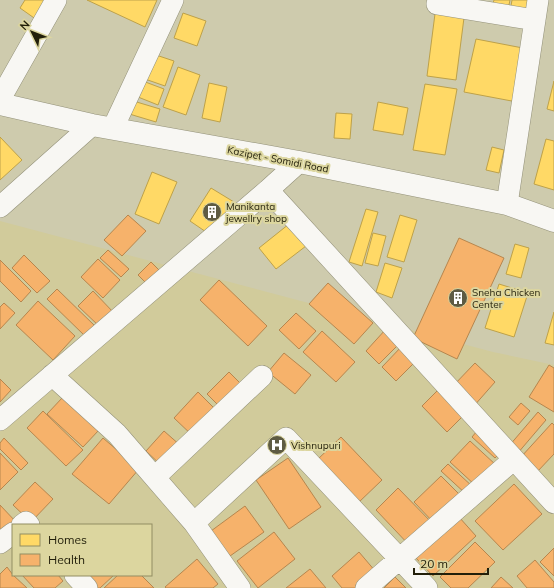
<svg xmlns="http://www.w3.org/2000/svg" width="554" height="588" font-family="Mulish,sans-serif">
<rect width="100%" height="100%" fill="#cecbad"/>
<path fill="#d1cb9b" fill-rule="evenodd" d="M0,221l493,131 61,13v223h-554zM13,525h138v50h-138z"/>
<path fill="#ffd966" stroke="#bda14a" d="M25,0h26l-14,20 -17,-12z
M87,0h70l-12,27z
M494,0h16l-2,10 -16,-3z
M512,0h21l-3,15 -20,-3z
M436,6l29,4 -9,70 -29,-4z
M183,13l23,8 -9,25 -23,-8z
M476,39l52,10 -11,53 -53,-10z
M150,53l24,8 -9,25 -23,-8z
M178,67l22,8 -14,40 -23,-8z
M140,80l24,9 -6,16 -25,-10z
M554,81v30l-7,-2z
M209,83l18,4 -7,35 -18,-4z
M425,84l32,5 -12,66 -32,-5z
M130,100l30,9 -4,13 -30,-9z
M378,102l30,6 -5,27 -30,-5z
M336,113l16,1 -2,25 -16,-1z
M0,137l22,23 -22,20z
M546,139l8,2v49l-20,-6z
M492,147l12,3 -5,23 -13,-3z
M152,172l25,10 -18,42 -24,-10z
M211,188l23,14 -22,34 -22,-15z
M366,209l12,3 -16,54 -13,-4z
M400,215l17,5 -13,42 -17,-5z
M289,224l17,22 -30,23 -17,-21z
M373,233l13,3 -8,30 -13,-3z
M515,244l14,4 -8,30 -15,-4z
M385,263l17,5 -10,30 -16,-6z
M499,284l29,9 -14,44 -29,-9z
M554,312v33l-9,-2z"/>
<path fill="#f6b26b" stroke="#b6864e" d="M128,215l18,16 -24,25 -18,-16z
M459,238l45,20 -47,101 -44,-21z
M108,250l21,19 -8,8 -21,-19z
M24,255l26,26 -13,12 -25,-25z
M98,259l22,21 -17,18 -22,-21z
M0,260l31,31 -10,11 -21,-21z
M151,262l11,11 -13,13 -11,-11z
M219,280l48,46 -19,20 -48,-46z
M328,283l45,40 -19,21 -45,-40z
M57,289l39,38 -10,10 -39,-38z
M93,291l21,22 -14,14 -22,-21z
M38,301l37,35 -22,24 -37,-35z
M4,303l11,10 -15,16v-22z
M296,313l20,18 -17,18 -20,-19z
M386,329l14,14 -21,21 -13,-13z
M322,331l33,31 -19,20 -33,-30z
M403,345l15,14 -22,22 -14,-14z
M284,353l27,22 -16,19 -27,-22z
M475,363l20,19 -22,25 -21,-20z
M549,365l5,3v44l-25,-15z
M229,372l14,14 -22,22 -14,-14z
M0,379l11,11 -11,12z
M440,388l25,26 -18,18 -25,-26z
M198,392l20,20 -24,25 -20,-19z
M63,397l36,33 -16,17 -36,-33z
M521,403l9,8 -12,14 -9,-8z
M43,411l40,39 -17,16 -39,-38z
M538,412l8,8 -29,34 -8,-8z
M552,423l2,2v29l-17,18 -16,-15z
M164,431l17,15 -18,21 -17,-16z
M477,431l23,22 -5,5 -23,-21z
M341,437l41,43 -24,23 -41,-43z
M4,438l24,25 -7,7 -21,-21v-6z
M103,438l36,31 -30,35 -37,-30z
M470,441l26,24 -20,21 -26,-24z
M0,453l18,19 -18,18z
M288,458l33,49 -32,22 -33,-49z
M448,464l25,23 -7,7 -25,-23z
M441,476l21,21 -27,27 -21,-22z
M35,482l18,17 -22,23 -18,-17z
M514,484l28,30 -39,36 -28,-29z
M398,488l36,37 -23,22 -35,-37z
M0,505l17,18 -17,15z
M245,506l19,26 -34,24 -19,-25z
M459,517l17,19 -43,40 -18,-19z
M274,532l21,27 -37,29 -21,-27z
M475,542l20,20 -27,26h-17l-11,-11z
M554,548v28l-14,-14z
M359,552l17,20 -19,16h-15l-10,-12z
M197,559l21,25 -5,4h-47l-1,-1z
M535,560l19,22v6h-27l-10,-12z
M7,567l6,8 14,13h-27v-14z
M310,569l16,19h-40z
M22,575h36l5,6 -8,7h-21z
M82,575h32l-14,13h-7z
M118,575h23l13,13h-50z
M395,577l11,11h-22z
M501,577l12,11h-22z"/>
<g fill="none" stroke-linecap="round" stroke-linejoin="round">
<g stroke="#939179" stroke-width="22">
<path id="minor" d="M437,4l98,16
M0,99l56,-99
M113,128l60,-128
M268,190l286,313
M507,204l31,-204
M0,207l92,-82
M52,375l65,59 77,89 46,65
M0,420l268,-230 31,-28
M155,477l107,-101
M194,523l92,-85 141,150
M22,525l4,-3 3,3
M0,543l13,-10
M75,575l12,13
M366,588l147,-128"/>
</g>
<g stroke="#939179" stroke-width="23">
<path id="tertiary" d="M0,104l92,21 207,37 208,42 47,17"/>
</g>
<use href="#minor" stroke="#f8f7f3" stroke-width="21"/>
<use href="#tertiary" stroke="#f8f7f3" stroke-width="22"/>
</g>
<defs>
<g id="building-disc" transform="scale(1)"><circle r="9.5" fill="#5e5b43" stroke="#dcd69f"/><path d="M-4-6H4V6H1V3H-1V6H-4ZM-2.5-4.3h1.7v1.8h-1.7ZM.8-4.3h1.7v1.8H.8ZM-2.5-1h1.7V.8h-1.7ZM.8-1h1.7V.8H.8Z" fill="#fff"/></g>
<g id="hospital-disc" transform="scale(1)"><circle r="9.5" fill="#5e5b43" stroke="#dcd69f"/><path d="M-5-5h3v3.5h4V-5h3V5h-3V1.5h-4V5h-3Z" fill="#fff"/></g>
</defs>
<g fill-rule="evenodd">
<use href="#building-disc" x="212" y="212"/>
<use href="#building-disc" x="458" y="298"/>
<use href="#hospital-disc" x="277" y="445"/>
</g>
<g text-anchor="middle" stroke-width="4" stroke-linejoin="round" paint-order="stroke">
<g font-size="10" fill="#221f0a" stroke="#dcd69f">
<text transform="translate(278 159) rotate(11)" y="4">Kazipet - Somidi Road</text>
</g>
<g font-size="10" fill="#221f0a" stroke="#dcd69f" text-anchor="start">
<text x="226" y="210">Manikanta<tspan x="226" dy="12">jewellry shop</tspan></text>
<text x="472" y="296">Sneha Chicken<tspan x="472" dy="12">Center</tspan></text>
<text x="291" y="449">Vishnupuri</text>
</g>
</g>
<rect x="12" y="524" width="140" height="52" fill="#dcd69f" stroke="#928d63"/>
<rect x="20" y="534" width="20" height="12" fill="#ffd966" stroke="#928d63"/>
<text x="48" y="544" font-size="12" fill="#221f0a">Homes</text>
<rect x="20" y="554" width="20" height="12" fill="#f6b26b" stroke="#928d63"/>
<text x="48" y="564" font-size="12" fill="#221f0a">Health</text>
<g transform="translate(32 32) rotate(313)" stroke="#dcd69f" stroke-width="3" paint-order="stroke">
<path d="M0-3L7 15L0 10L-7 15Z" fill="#221f0a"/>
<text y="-6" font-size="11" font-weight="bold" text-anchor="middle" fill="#221f0a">N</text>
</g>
<path d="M414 568v6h74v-6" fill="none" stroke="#221f0a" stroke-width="2"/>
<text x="420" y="568" font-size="12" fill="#221f0a" stroke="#dcd69f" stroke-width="3" paint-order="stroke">20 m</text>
</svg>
